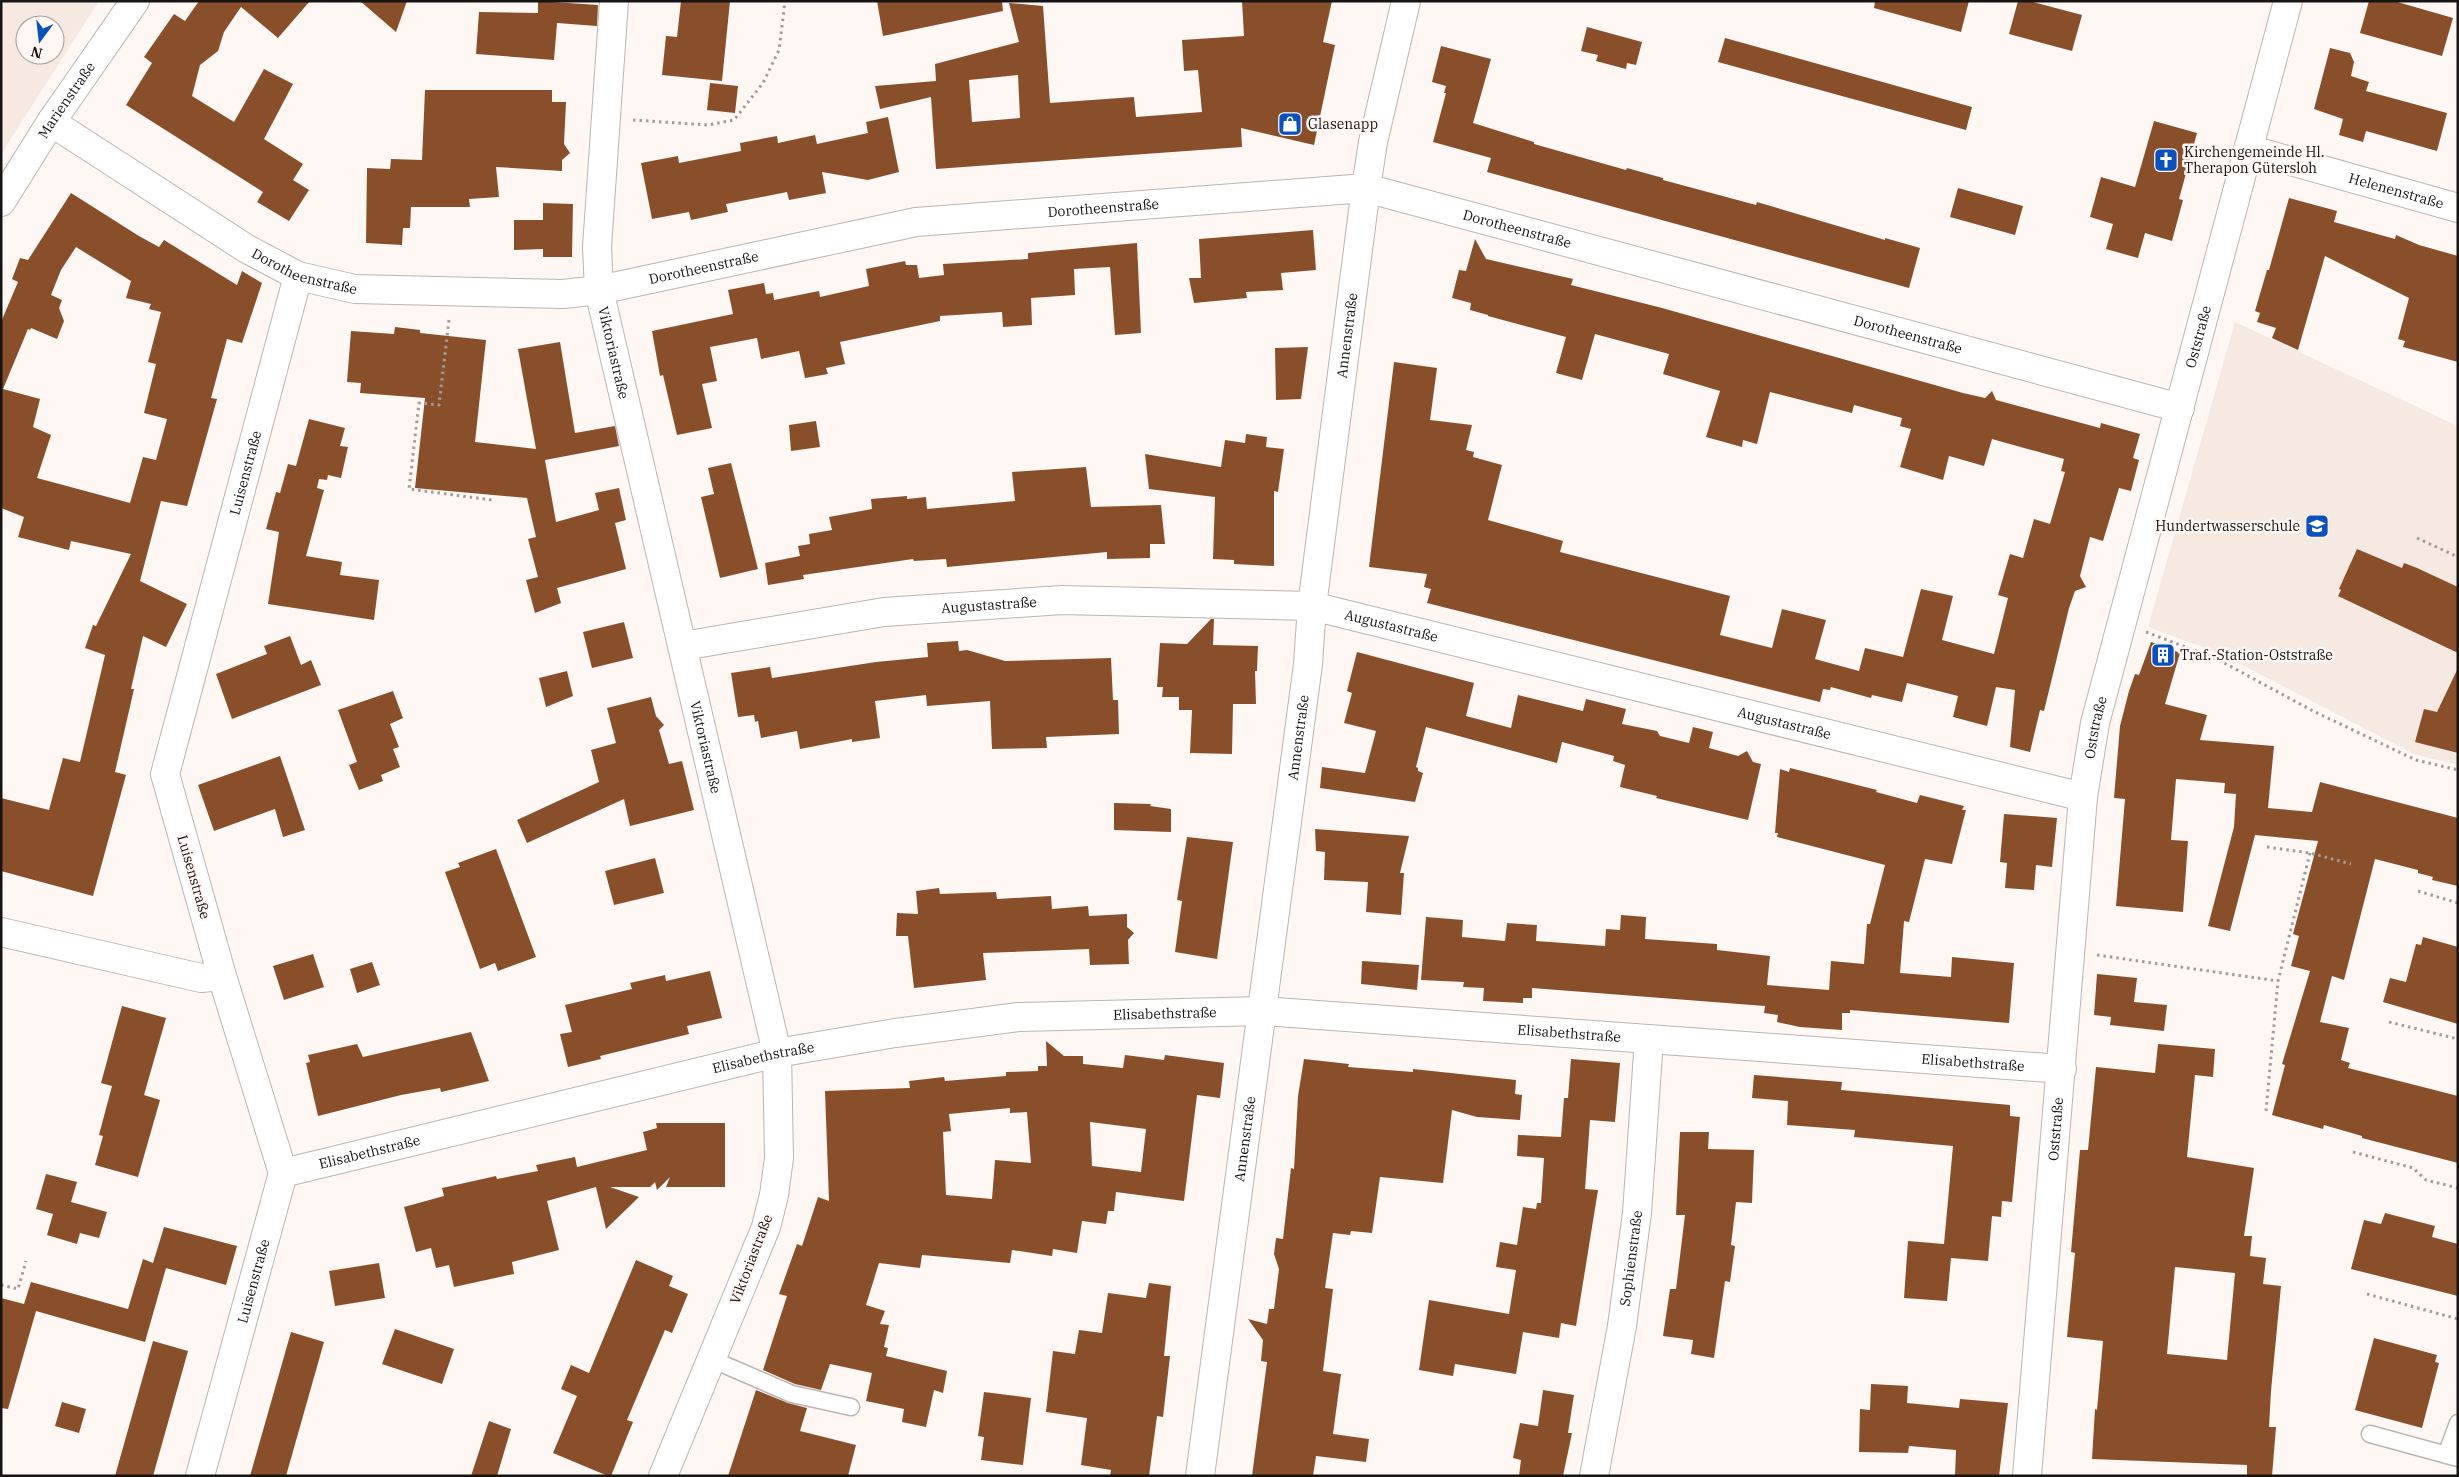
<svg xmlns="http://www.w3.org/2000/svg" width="2459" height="1477" font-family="'IBM Plex Serif',serif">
<rect width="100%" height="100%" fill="#fef7f4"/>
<path fill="#f6e9e2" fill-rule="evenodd" d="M1,1h98l-98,153zM25,25h30v30h-30z
M2235,322l223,104v339l-42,-10 -197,-102 -71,-26z"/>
<path fill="#894f2b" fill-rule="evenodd" d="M199,1h111l-32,37 -37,-31 -17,25 -6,19 -18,14 -8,31 42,26 30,-53 29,15 -29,55 39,25 -10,16 16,10 -20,31 -32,-19 6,-10 -137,-87 26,-42 -8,-6 30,-43 11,7z
M360,1h47l-11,31z
M538,1l60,4 -1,21 -40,-3 -3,37 -78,-6 3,-42 59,1z
M681,1h49l-8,80 -60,-6 4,-39 11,1z
M877,1h125l1,10 -120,25z
M1242,1h90l-9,41 12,3 -21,100 -73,-17 1,19 -306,22 -5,-72 -51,12 -5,-23 61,-5 -1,-17 84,-22 -10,-39 34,3 7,97 84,-6 2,20 66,-5 -4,-42 -14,1 -2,-31 62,-4zM1018,75l2,43 -48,4 -3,-42z
M1875,1h94l-8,31 -87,-24z
M2018,1h11l53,14 -10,36 -63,-17z
M2369,1h25l59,17 -11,38 -82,-23z
M1587,27l55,15 -6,23 -9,-2 -1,6 -30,-8 2,-6 -17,-4z
M1725,38l247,69 -6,23 -248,-68z
M1441,46l50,13 -18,64 61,19v2l92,26 1,-2 36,10v2l93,25 1,-3 128,38v-2l35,10 -11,40 -422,-116 4,-14 -58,-16 13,-49h-2l2,-7 -14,-4z
M2330,48l20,5 4,9 -3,14 18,6 -3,9 81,22 -10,38 -71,-20 -3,11 -24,-7 4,-16 -29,-10z
M710,83l28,3 -3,27 -28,-3z
M425,90h127v12h14l-2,42 6,9 -8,7v11l-66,-4 3,30 -30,2 1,8h-59l-1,21h-7l-1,17 -36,-2 1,-75 23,1 1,-10 31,1z
M888,117l11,55 -31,8 -46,-8 4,21 -37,7 -2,-8 -61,12 2,8 -37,8 -2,-8 -37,7 -11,-56 37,-7 1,7 62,-12 -1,-8 37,-7 1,7 37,-8 2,9 51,-11 -2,-11z
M2154,121l43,12 -18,66 4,1 -11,41 -27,-8 -7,25 -32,-9 7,-25 -23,-7 11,-40 34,10z
M1958,188l65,18 -8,29 -65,-18z
M71,193l68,43 20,11 5,-7 73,45 5,-14 20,12 -20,60 -15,-4 -16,59 6,1 -30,107 -26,-5 -21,80 47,23 -21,43 -23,-11 -12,53h3l-19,83 11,3 -33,121 -92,-25v-73l48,12 14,-52 17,4 25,-107 -20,-7 8,-23 3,1 35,-72 -60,-13 -2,9 -51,-13 6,-20 -23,-9v-186l17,-40 -6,-3 8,-21 8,2zM76,247l55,34 -5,17 25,6 -2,5 12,3 -13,50 8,2 -12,49 23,6 -11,41 -13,-3 -13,46 -93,-25 14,-43 -18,-8 7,-28 -37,-10 25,-60 2,1 1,-2 26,11 7,-18 -5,-13 3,-8 -11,-5 10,-25z
M2289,198l48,13 -3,11 61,17 1,-4 23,10 39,11v106l-55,-15 2,-6 -7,-2 11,-41 -84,-42 -27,94 -26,-12 4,-10 -19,-6 3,-9 -5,-2 12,-41h2z
M543,203l30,1 -1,53h-29v-8l-29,1v-30h29z
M1313,230l3,40 -35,3 2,17 -37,2 1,6 -53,5 -5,-25h12l-2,-39z
M1475,239l11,20 87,20 -2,6 91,23 301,85 22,5 7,-7 4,9 104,28 1,-5 39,11 -7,24 6,2 -8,31 -12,-3 -16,53 -13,-4 -10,39 6,11 -11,4 -6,17 -25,103 -4,-1 -10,42 -20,-5 5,-57 -19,-3 -9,39 -34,-9 5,-21 -51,-13 -5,19 -30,-7 -1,3 -40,-11 -1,3 -7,-1 -3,13 -393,-99 4,-14 -7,-2 3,-13 -58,-7 25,-205 43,6 -7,52 42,5 -6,25 8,2 -1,5 29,8 -14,55 75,21 -3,11 170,44 -10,39 52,13 10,-39 44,11 -11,39 44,12 6,-23 38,9 18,-68 32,7 -11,44 52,14 14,-56 -10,-3 12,-41 13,4 11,-39 16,5 15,-52 -4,-1 3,-12 -72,-20 -8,27 -35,-10 -6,24 -43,-13 11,-38 -11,-3 2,-8 -48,-13 -2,8 -82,-21 -13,52 -14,-4 -1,7 -36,-10 14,-46 -57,-17 6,-20 -74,-20 -13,46 -26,-7 10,-36 -78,-21v-1l-18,-5 1,-7 -19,-5 7,-28 7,1z
M1137,243l4,90 -26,2 -5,-68 -36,2 1,26 -44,3 1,27 -29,2 -1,-15 -62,4v5l-100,21 5,22 -19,4 2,6 -23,4 -6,-27 -38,8 -4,-21 -47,9 7,34 -15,3 10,44 -35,7 -14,-60 -3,1 -8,-45 81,-17 -5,-24 36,-7 2,11 7,-1 1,7 45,-9 1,6 49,-11 -3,-17 39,-8 1,4h11l2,13 25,-3 -1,-11 85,-5v-6z
M395,327l25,3v3l66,7 -11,102 61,7 -18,-100 42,-7 15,91 40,-7 4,20 -74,14 11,62 43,-12 -4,-17 24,-5 7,32 -11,3 11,46 -69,19 4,15 -26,10 -9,-33 12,-3 -10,-38 8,-2 -9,-39 -112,-10 10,-90 -65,-5 1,-10 -14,-1 4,-51 43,3z
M1308,347l-7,52 -25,1 -1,-52z
M309,419l36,9 -5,18 8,1 -7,31 -13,-3 -1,5 -8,-1 -2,9 7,2 -18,66 36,6 -2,13 39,5 -5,40 -106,-16 11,-72 -13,-3 10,-37 4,1 8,-29 8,2z
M816,421l4,26 -29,4 -2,-26z
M1246,434l21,3 -1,10 18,2 -6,43 -4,-1v75l-40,-2v-4l-21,-1 2,-62 -66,-8 -4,-35 76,13 4,-27 20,3z
M731,463l27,106 -38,9 -19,-81 13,-3 -6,-26z
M1086,467l5,40 70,-2 4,39h-15v14l-43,1v-7l-160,15 -1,-8 -32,2 -1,-2 -110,16 1,4 -36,6 -3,-22 35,-7 -2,-10 12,-2 -1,-10 23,-4 -3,-13 43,-8 -1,-10 36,-3v3l19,-2 1,12 88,-8 -3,-29z
M2357,549l45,19 2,-5 13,5 41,19v66l-120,-57 3,-6 -2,-1z
M1211,619h3l-1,26 45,1 -1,25h-2l1,33h-23l-1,50 -42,-1 2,-43h-13v-13h-17l1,-10h-6l3,-44 27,1z
M624,622l9,36 -41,10 -9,-36z
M290,636l11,29 10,-5 10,25 -89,34 -16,-45 51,-20 -3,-8z
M958,641l1,10 8,-1 38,11 106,-3 2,42h5l1,34 -73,3 1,11 -55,1 -2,-48 -63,5 -1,-11 -51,6 5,37 -28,4v-3l-52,10 -3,-18 -36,7 -3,-17 -3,1 -1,-7 -16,2 -7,-44 39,-6 2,11 104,-16 52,-5 -1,-14z
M2151,642l29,11 -15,51 42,11 -7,25 74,6 -6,62 44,4 8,-30 138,36v68l-26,-6 1,-3 -15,-4v-3l-43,-11 -31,121 -12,-4 -12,46 29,6 -8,32 9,3 -2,5 110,28v67l-96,-25v-2l-38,-11 -1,4 -51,-14 13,-50 -3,-1 28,-93 -19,-5 8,-30 -6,-2 25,-93 -63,-6 -25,96 -22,-5 26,-99 2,-33 -12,-1 1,-10 -49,-4 -5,61 17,1 -5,71 -67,-6 9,-107 -11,-1 6,-72 9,-35 6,-17 4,1z
M1357,652l117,31 -8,33 45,12 7,-33 65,16 3,-12 40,10 -4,15 35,7 3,5 29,7 4,-16 20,5 -4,16 29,8 9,-5 6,11 8,2 -13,56 -92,-22 1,-2 -37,-9 5,-22 -12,-4 1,-5 -52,-14 -5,21 -131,-36 -10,40 2,1v3l5,2 -8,29 -95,-14 2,-21 43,6 11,-42 -32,-8 8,-30 -5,-2z
M2458,668v85l-43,-11 9,-33 13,3z
M567,671l6,25 -27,11 -7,-29z
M393,691l10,27 -13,6 9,23 -6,2 7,18 -19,8 2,6 -24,9 -10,-25 8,-3 -19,-52z
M651,697l5,19 8,9 -5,5 10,34 13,-3 12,49 -64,16 -6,-27 -97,44 -10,-23 82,-38 -8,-32 25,-7 -9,-35z
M280,756l25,74 -22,7 -8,-28 -61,22 -16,-46z
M1790,768l87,22 -1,2 41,11 3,-8 44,11 -2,4h4l-14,54 -27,-5 -16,63 -5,-1 -4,52 51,4 1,-20 62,6 -5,60 -159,-13v3h-8v17l-42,-3 -23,-5 1,-7 -14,-2 1,-7 -233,-18v10h-9v5l-40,-2 1,-13 -21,-1 1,-5 -43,-2 5,-63 37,3 -1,17 43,4 2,-18 30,2 -1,16 69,5 1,-17 14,1 1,-15 25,2 -1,22 72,5v6l53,6 -3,29 62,5 2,-29 33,3 3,-40h3l15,-59 -108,-28 1,-4h-3l5,-64 9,3z
M1114,803l37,1 -1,2 21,3v23l-57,-2z
M2004,814l53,4 -5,49 -16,-2 -2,25 -29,-2 2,-25 -7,-1z
M1315,829l94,7 -9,37h4l-3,42 -35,-3 2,-30 -44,-2 1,-28 -9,-1z
M1187,837l46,5 -16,117 -42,-7 7,-51 -5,-1z
M496,849l40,108 -38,14 -3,-8 -15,6 -35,-97 15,-5 -2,-4z
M655,858l9,35 -50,12 -9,-34z
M939,888l1,6 56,-2 1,7 54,-3 1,13 36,-3 1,10 38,-2v13l7,6 -6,7 1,24 -39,1 -1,-16 -106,4 3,27 -72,8 -6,-52h-12l1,-23 21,1 -2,-23z
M2423,937l35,10v77l-75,-22 7,-24 16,4 10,-38 5,1z
M313,954l11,33 -40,13 -11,-34z
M1362,961l57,4 -2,25 -56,-6z
M372,962l8,23 -23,8 -7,-24z
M710,971l12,47 -35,8 2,8 -89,22 1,3 -33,8 -8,-33 12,-2 -7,-27 67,-16 -2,-6 35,-8 1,6z
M2097,974l40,4 -3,24 33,3 -3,26 -54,-6 1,-8 -17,-2z
M122,1006l44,12 -22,77 16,5 -22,77 -43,-12 8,-29 -4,-1 13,-49 -11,-3z
M471,1032l18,49 -48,11 -1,-4 -39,7 -83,21 -12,-53 4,-1 -2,-7 49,-11 6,13z
M1046,1041l18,15h19v8l40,4 2,-13 39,5 1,-5 59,8 -4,35 -23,-3 -13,106 -68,-9 -2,19h-6l-2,13 -24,-3 -5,32 -24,-4 -1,7 -40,-6 -2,13 -88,-8 -2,13 -41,-5 -13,42 19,6 -5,13 9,1 -5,22 4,1 -2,8 61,15 -4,22 -9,-3 -8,37 -24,-5 2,-13 -38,-8 6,-28 -42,-9 -9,26 -26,-6 -32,-14 24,-74 -8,-2 18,-50 5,2 16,-49 11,4 -4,-110 85,-3 -1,-7 35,-4 1,4 61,-5v-4l32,-1v-5h9zM1010,1108v5l17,-1 4,51 -36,-3 -3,39 -46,-4 -3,-63 8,-1 -2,-17zM1090,1122l56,7 -5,43 -49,-6z
M2158,1044l57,5 -2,28 -18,-2 -8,82 67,11 -10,68h8l-2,20 16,2 -3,26 18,2 -10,105 -2,36h7l-4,49h-25v-11l-155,-6 3,-50 2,1 6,-69 -36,-4 8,-84 -4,-1 9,-102h8l8,-83 59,6zM2175,1267l60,6 -8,87 -60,-6z
M1304,1059l45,5 -1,3 65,5v-3l103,11 -1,14 7,1 -2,25 -43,-3 -25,-7 -9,73 -63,-6 -8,56 -21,-2 -1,4 -17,-2 -8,55 8,1 -10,82 18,3 -8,60 36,5 -3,23 -50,-6 -3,20h-61l15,-114 -6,-1 2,-21 -15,-21 19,5 2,-15h5l5,-40 -5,-15 2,-16 7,1 8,-71 3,1 4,-73z
M1571,1059l49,4 -5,59 -25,-2 -5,69 13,1 -22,136 -15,-3 -2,15 -36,-6 -7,42 -61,-10 -2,12 -34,-6 10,-70 80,14 7,-44 -20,-3 4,-25 17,3 6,-38 13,2 1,-6h4l3,-45 -27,-2 1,-21 43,2 3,-39h4z
M1754,1075l88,7 -1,8 169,15v11l10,1 -8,85 -10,-1 -1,16 -9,-1 -4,45 -37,-3 -4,43 -43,-3 4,-57 36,3 9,-98 -99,-9 1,-7 -68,-5 1,-24 -36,-3z
M656,1123h69v64h-59l4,-10 -13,13 -2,-8 -5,5h-40l29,10 -33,32 -10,-42 -49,14 12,49 -47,12 2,12 -60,13 -5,-22 -13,3 -5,-20 -15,4 -12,-45 40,-11 -2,-8 54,-12 1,3 41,-8 -2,-6 39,-8 2,10 70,-17 -4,-18 14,-4z
M1680,1132h29l-1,17 46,1 -2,53 -16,-1 -5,43 4,1 -5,36 -5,-1 -11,77 -23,-4 2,-14 -30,-4 7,-47h6l9,-74h-9z
M46,1174l31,8 -6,20 36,10 -8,26 -19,-5 -3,11 -30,-9 6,-21 -17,-5z
M2385,1213l50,13 -3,11 26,7v52l-107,-27 13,-49 17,4z
M164,1227l73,19 -11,39 -60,-17 -21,74 -109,-31 -28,98 -7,-1v-110l23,6 7,-22 97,27 15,-50 10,4z
M636,1260l37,16 -4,10 19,8 -16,39 -7,-3 -38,90 6,2 -22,54h-3l-55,-23 24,-57 -16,-7 10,-24 18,8z
M379,1263l6,35 -50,8 -6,-35z
M1149,1283l22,3 -7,70h6l-7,61 -6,-1 -8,60h-39l1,-6 -30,-5 6,-47 -41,-6 7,-61 22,3 4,-24 23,3 6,-40 38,5z
M395,1329l59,20 -12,35 -60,-20z
M291,1332l33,10 -38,134h-36z
M2374,1338l63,17 -2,7 4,1 -17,65 -67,-18z
M153,1341l35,10 -35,125h-38z
M1871,1384l37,2 -1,17 52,5 1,-9 48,4 -9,73h-44l1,-26 -47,-4 -1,7 -49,-1 1,-43 10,1z
M756,1390l32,13 19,5 -7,23 56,14 -8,31h-120z
M1543,1390l31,5 -6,38h4l-9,43h-44l2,-16 -8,-2 7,-35 18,3z
M984,1392l47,6 -8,67 -42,-5 3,-23 -6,-1z
M62,1402l24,7 -7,24 -24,-7z
M489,1421l22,8 -14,47h-26z"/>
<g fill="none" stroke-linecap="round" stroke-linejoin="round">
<g stroke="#bbb5b1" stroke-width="19">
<path id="lane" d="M711,1359l81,35 59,13
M2370,1434l88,24
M2446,1455l12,-32"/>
</g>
<g stroke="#bbb5b1" stroke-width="30">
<g id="street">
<path id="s1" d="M614,1l-17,246 2,43 178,763 2,105 -5,37 -8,32 -103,249"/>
<path id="s2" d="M51,122l196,127 51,27 57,13 208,5 36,-4 317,-68 450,-34 814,220"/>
<path id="s3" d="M2248,149l210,59"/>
<path id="s4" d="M1,202l50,-80 84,-121"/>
<path id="s5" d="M683,646l201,-34 178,-12 250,6 771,191"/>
<path d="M1,932l200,46 21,-2"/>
<path id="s6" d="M283,1173l494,-120 118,-20 124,-16 244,-6 799,58"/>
<path id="s7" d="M200,1476l83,-303 -61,-197 -57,-202 133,-498"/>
<path id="s8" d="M1200,1476l108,-812 4,-58 54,-418 7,-46 33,-141"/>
<path id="s9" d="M1594,1476l28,-150 15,-113 12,-174"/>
<path id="s10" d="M2027,1476l56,-679 12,-74 193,-722"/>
</g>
</g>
<path stroke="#a19c9a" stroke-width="3" stroke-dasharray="2.5 4" stroke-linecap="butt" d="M633,120l75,5 26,-5 29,-37 16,-33 6,-49
M449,320l-10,85 -20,-2 -10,86 83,11
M2417,538l41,19
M2146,632l71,27 96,52 103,49 42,10
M2267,847l43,6 41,11
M2418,891l40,12
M2097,955l181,26
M2389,1022l69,17
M2266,1111l12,-130 32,-128
M2353,1152l60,16 13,12 32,8
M1,1285l17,4 8,-28
M2367,1294l91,25"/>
<use href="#lane" stroke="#fff" stroke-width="16"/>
<use href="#street" stroke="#fff" stroke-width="28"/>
</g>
<defs>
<g id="shop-square" transform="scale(1.25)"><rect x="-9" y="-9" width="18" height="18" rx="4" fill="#0b51bb" stroke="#fef7f4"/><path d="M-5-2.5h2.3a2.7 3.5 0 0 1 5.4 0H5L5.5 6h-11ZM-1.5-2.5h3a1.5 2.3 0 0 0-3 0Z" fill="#fff"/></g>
<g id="church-square" transform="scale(1.25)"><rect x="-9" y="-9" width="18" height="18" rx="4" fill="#0b51bb" stroke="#fef7f4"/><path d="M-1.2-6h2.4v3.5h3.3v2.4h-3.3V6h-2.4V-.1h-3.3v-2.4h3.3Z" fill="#fff"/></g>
<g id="school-square" transform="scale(1.25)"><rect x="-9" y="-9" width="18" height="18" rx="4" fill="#0b51bb" stroke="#fef7f4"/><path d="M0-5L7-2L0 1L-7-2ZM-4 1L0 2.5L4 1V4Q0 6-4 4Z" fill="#fff"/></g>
<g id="building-square" transform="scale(1.25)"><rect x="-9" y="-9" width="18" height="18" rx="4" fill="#0b51bb" stroke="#fef7f4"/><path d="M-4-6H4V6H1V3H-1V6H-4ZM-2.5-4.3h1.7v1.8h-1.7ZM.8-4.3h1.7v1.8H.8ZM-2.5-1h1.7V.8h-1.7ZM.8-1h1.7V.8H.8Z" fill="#fff"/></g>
</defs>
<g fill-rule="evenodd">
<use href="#shop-square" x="1290" y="124"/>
<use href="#church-square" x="2166" y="160"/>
<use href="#school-square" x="2317" y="526"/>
<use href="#building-square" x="2163" y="655"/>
</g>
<g text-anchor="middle" stroke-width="5" stroke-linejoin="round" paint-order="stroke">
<g font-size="14" fill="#171514" stroke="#fef7f4">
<text dy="5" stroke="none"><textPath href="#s4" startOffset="121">Marienstraße</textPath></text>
<text dy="5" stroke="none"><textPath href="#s3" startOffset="154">Helenenstraße</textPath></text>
<text dy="5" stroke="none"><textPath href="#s2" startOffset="1106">Dorotheenstraße</textPath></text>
<text dy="5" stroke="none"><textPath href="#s2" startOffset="1526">Dorotheenstraße</textPath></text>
<text dy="5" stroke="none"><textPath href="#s2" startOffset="701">Dorotheenstraße</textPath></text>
<text dy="5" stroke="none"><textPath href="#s2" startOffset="296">Dorotheenstraße</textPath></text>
<text dy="5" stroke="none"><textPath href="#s2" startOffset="1931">Dorotheenstraße</textPath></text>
<text dy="5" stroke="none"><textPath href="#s8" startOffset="1150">Annenstraße</textPath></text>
<text dy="5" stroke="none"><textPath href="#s10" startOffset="1156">Oststraße</textPath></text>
<text dy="5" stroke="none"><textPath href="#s1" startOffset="354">Viktoriastraße</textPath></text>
<text dy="5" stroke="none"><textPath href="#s7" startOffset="1042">Luisenstraße</textPath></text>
<text dy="5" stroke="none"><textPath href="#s5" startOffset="309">Augustastraße</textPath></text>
<text dy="5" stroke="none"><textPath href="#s5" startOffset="714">Augustastraße</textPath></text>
<text dy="5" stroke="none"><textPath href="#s5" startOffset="1119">Augustastraße</textPath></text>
<text dy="5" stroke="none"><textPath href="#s10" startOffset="752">Oststraße</textPath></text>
<text dy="5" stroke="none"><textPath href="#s8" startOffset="745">Annenstraße</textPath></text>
<text dy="5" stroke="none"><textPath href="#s1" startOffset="759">Viktoriastraße</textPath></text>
<text transform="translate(194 877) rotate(74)" y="5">Luisenstraße</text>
<text dy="5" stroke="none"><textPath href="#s6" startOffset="899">Elisabethstraße</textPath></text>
<text dy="5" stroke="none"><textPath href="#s6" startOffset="1304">Elisabethstraße</textPath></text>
<text dy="5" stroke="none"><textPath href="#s6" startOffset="494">Elisabethstraße</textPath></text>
<text dy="5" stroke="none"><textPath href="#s6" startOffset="1709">Elisabethstraße</textPath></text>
<text dy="5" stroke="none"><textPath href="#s10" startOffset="348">Oststraße</textPath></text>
<text dy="5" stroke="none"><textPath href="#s8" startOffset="340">Annenstraße</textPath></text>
<text dy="5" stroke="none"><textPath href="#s6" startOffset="89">Elisabethstraße</textPath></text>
<text dy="5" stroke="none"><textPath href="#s9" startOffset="221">Sophienstraße</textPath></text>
<text transform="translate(751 1259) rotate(-69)" y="5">Viktoriastraße</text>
<text dy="5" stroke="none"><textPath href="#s7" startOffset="202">Luisenstraße</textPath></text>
</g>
<g font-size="14" fill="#171514" stroke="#fef7f4" text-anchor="start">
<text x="1308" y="129">Glasenapp</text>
<text x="2184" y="157">Kirchengemeinde Hl.<tspan x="2184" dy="16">Therapon Gütersloh</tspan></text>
<text x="2300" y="531" text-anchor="end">Hundertwasserschule</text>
<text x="2180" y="660">Traf.-Station-Oststraße</text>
</g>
</g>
<rect width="2459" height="1477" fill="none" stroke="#171514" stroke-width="5"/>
<g transform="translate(40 40) rotate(195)"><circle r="24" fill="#fef7f4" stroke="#a29d9a"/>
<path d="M0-4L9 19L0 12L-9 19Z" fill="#0b51bb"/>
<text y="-8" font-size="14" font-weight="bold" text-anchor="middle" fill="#171514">N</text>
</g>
</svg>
